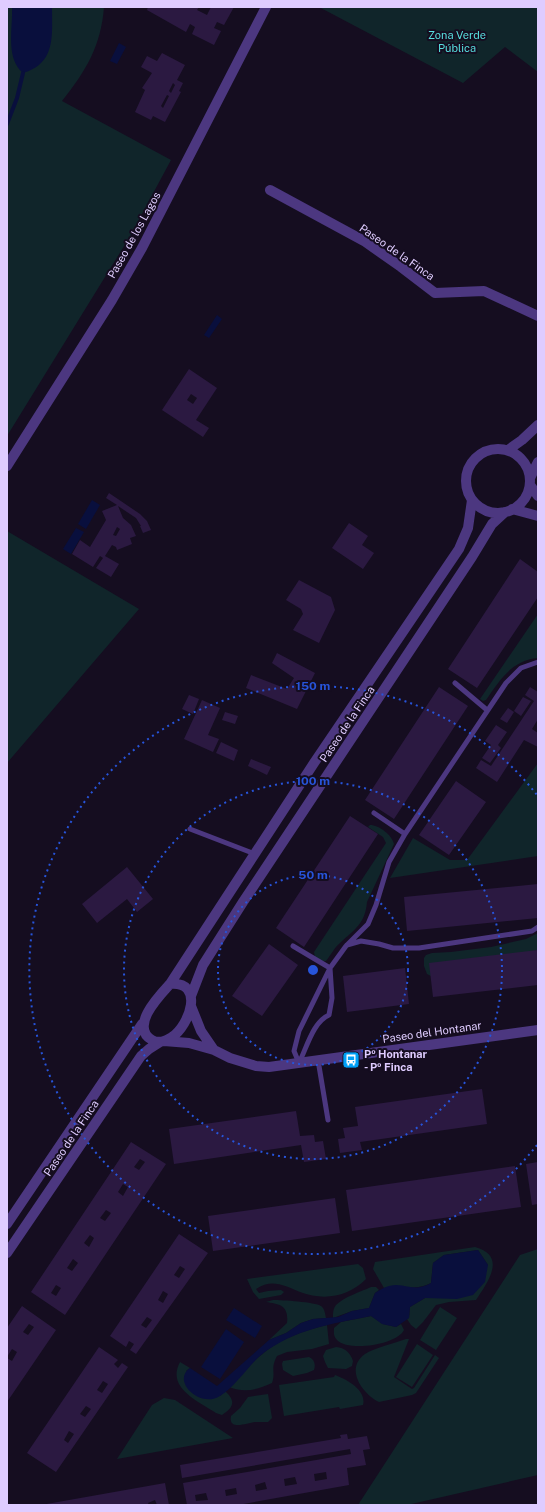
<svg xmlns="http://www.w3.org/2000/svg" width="545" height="1512" font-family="'Public Sans',sans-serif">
<rect width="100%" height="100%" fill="#150d20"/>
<path fill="#10252a" d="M7,7h97c-3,39 -18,64 -42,94l109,59 -42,78 -122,198z
M319,7h219v65l-33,-25 -42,36z
M7,531l132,78 -132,154z
M538,614v44c-26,2 -38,22 -52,42l-3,1 -3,-2z
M538,763v93l-148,22 23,-40 37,22h17z
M370,825c9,0 22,10 24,19l-27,58c-2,22 -12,27 -27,41 -6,5 -9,12 -14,18h-4l-7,-4 -1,-5 72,-109 -3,-6 -15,-10z
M538,933v17l-107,26 -4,-2 -3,-8v-8l2,-3 6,-2 19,-1 40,-5 35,-8z
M475,1247c33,9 12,36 1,53l-27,2 -13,3 -13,17 -7,7 -5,-4 -4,-6 2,-1 1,-11 15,-9h15l48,-33 -10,-15 -34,5 -11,8 -2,20c-18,9 -29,1 -47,5l-11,-19 2,-7z
M538,1249v226l-131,30h-49l162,-250z
M358,1264l5,4 3,11c-18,18 -42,22 -66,13 -15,-6 -28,-14 -44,-3l3,4 9,-2 13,-1 3,2 -3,3 -22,4 -6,-7 -6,-13z
M371,1287h5l3,3 -4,3 -6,15 -17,3 -19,7c0,-5 0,-9 3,-13 8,-8 24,-13 35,-18z
M273,1300c9,0 42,2 48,6 4,3 4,8 5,12l-13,1 -12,4 -15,10 -17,7 18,-17c2,-18 -8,-19 -21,-21z
M440,1307l17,11 -21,32 -16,-10z
M371,1316l12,8 13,3 5,-3 3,6c-7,15 -56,22 -67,10 -4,-4 -3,-8 -3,-12l7,-6z
M327,1325l2,19 -17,5 -25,3 -10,4c-7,13 -1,16 -5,27 -15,7 -27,10 -43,4 11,-10 20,-22 31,-31 19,-17 42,-25 67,-31z
M406,1339h3l-15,38 18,12 2,-1 21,-33 4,3 -23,35 -4,2 -33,7c-16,-8 -35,-33 -14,-48 9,-6 30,-11 41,-15z
M417,1344l16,11 -21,32 -16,-10z
M336,1347c9,1 14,5 17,14l-1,5 -6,3 -18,-1 -3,-6 -2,-6 3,-6z
M309,1357c5,2 7,7 5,13l-7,3 -14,3 -10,-6 -1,-6 1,-3z
M180,1362l10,6 -4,3 34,25 5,-5c11,10 9,16 -3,24l-6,-2c-18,-12 -50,-25 -36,-51z
M335,1375c11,4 32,15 28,30l-23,4 -1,-2 -55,9 -5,-31 55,-8z
M268,1394l4,24 -4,4c-4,0 -8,0 -13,0 -8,1 -27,9 -24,-6l9,-8 8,-11z
M164,1398l11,2 58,38 -116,21 35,-54z"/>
<path fill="#090f3d" d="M12,7h40c0,29 4,56 -29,66 -18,-15 -10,-45 -11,-66z
M119,43l7,4 -9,17 -7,-3z
M217,315l5,4 -13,19 -5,-3z
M92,500l8,5 -14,24 -8,-5z
M76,528l8,4 -13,22 -8,-5z
M478,1250l10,15 -3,17 -12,13 -16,4 -32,-1 -15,9 -1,11 -13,9 -14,-3 -11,-8c-39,8 -77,13 -110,39 -14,12 -25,31 -41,41 -20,13 -49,-15 -30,-28l27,18 52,-46 17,-7 15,-10 12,-4 25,-2 14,-6 17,-3 6,-15c6,-4 13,-8 21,-8 15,1 20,6 35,-2l2,-20 11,-8z
M234,1308l28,18 -7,12 -29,-18z
M226,1329l18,13 -24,37 -19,-12z"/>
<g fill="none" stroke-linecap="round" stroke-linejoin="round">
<path stroke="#090f3d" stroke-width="4" d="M7,124l10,-26 6,-25"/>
</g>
<path fill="#2b1941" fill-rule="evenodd" d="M148,7h51l-2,3 10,5 4,-8h23l-10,18 -7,-3 -3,6 7,3 -7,14 -22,-11 3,-7 -5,-3 -4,8 -39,-22z
M162,53l23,12 -8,15 6,3 -4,8 2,1 -16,30 -12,-6 -2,4 -16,-8 10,-22 -3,-2 10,-15 -11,-6 6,-11 10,5zM173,83l2,2 -4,8 -2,-2zM167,95l2,1 -6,12 -2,-2z
M189,369l28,19 -21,32 13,8 -6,9 -41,-27zM191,394l6,4 -4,6 -6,-4z
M109,493l31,21 7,7 4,9 -8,3 -3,-7h1l-5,-8 -18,-12 5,12 8,7 5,11 -6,2 2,6 -15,6 -1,-3 -4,-2 -7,11 14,8 -8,13 -15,-9 7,-10 -3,-2 -7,11 -21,-13 8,-14 10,7 16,-27 -4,-9 15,-6 -11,-7zM117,527l3,2 -4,7 -3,-1z
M349,523l19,13 -6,9 12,8 -11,16 -31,-21z
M520,559l18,13v25l-61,91 -29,-19z
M299,580l32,17 4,13 -16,33 -26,-13 10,-16 -2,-5 -15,-9z
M277,653l38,20 -18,36 -51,-21 5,-13 36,14 7,-11 -22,-15z
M439,687l29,19 -74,113 -29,-19z
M530,687l8,5v27l-6,10 6,4v14l-14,-7 -27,42 -21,-14 5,-8 10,6 43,-65 -9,-6z
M189,695l10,4 -6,15 -11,-5z
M523,697l8,4 -10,15 -7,-5z
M202,700l18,8 -12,27 11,4 -6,13 -29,-13z
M508,708l6,4 -7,11 -7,-4z
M225,712l13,4 -3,8 -13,-4z
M496,725l11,7 -9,13 3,3 -11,15 -8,-5 9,-13 -6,-4z
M221,742l17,8 -4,11 -18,-8z
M251,759l20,8 -4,8 -19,-9z
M456,781l30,21 -37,53 -30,-20z
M350,816l28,18 -74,113 -28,-19z
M127,867l26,32 -16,13 -10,-13 -30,24 -15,-19z
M538,884v34l-131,13 -3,-34z
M269,944l29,21 -36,51 -30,-20z
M538,950v35l-105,12 -4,-34z
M405,968l4,36 -62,8 -4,-36z
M482,1089l5,35 -127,18 2,8 -22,3 -2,-14 7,-1 -2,-10 15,-2 -3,-19z
M296,1111l4,25 14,-1 1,7 8,-1 3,18 -22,3 -3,-17 -127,19 -5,-35z
M131,1142l35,22 -101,151 -34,-23zM140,1159l5,3 -6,8 -5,-3zM123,1184l5,3 -5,9 -5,-4zM106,1210l5,3 -6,8 -5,-3zM90,1235l4,3 -5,9 -5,-4zM73,1259l5,4 -6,8 -5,-3zM56,1285l5,3 -5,8 -5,-3z
M538,1162v42l-6,1 -6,-41z
M515,1166l6,41 -169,24 -6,-41z
M335,1198l5,35 -127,18 -5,-35z
M179,1234l29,19 -72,101 -6,-4 4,-6 -5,-3 -3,6 -16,-11zM180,1266l5,3 -6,9 -5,-3zM163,1291l5,3 -5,9 -5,-3zM147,1317l5,3 -6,8 -5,-3z
M22,1306l34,24 -49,72v-44l5,3 5,-9 -5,-3 -5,8v-29zM29,1324l5,3 -6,8 -5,-3z
M99,1347l19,13 -4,4 4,4 4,-5 6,4 -72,105 -29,-19zM103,1381l5,3 -6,9 -5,-3zM86,1406l5,3 -6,8 -5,-3zM69,1431l5,3 -6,9 -4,-3z
M347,1434l1,5 19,-3 3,13 -7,1 3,15 -19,3 2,17 -111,20h-51l-4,-22 168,-29 -1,-5 -168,29 -2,-13 161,-27 -1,-3zM326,1472l1,7 -12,2 -1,-7zM295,1477l2,7 -12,2 -1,-7zM265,1482l2,7 -11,2 -1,-6zM236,1488l1,6 -11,2 -1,-6zM206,1493l2,7 -12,1 -1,-6z
M165,1483l4,22h-12l-2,-5 -7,3 1,2h-108z"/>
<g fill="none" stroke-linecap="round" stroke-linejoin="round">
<path stroke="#4c3780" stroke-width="5" d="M455,683l32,27
M374,813l31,21
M190,829l65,25
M347,945l14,-4 18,3 14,4h26l113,-17 6,-4
M293,946l37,22 16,-22 22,-22 8,-19 13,-43 16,-28 101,-151 15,-15 17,-6
M330,968l2,30 -3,17c-16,7 -22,32 -30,48l-5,-12 5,-20z
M318,1060l10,60"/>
<path stroke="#4c3780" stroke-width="10" d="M270,190l94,51 37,26 34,26 49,-2 54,25
M466 481a32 32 0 1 1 64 0a32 32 0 1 1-64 0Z
M508,450l14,-10 16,-15
M7,466l105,-166 30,-52 124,-241
M530,478l8,-16
M530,485l8,11
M512,509l26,7
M170,984c35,-3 20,41 2,53 -7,4 -13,7 -20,3 -23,-13 7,-44 18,-56l144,-221 145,-214 9,-21 4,-28
M191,996l12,-31 40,-63 229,-345 20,-33 13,-12
M191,1006l10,25 13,19
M164,1041l25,2 25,7 16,8 26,8 13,1 269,-37
M7,1224l135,-200
M7,1253l134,-197 8,-7 11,-7"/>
</g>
<g fill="none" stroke="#2754da" stroke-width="2" stroke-dasharray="2 4">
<circle cx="313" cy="970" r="95"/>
<circle cx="313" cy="970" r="189"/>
<path d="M537 1145A284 284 0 1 1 537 795"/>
</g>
<defs>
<g id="bus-square" transform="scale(0.9)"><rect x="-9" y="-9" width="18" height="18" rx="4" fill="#00a0f7" stroke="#150d20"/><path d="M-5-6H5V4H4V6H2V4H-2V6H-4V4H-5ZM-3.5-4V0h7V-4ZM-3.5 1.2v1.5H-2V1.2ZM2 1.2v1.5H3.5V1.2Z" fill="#fff"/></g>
</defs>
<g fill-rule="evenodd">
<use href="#bus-square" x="351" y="1060"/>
</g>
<g text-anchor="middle" stroke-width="4" stroke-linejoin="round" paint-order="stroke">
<g font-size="11" fill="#58dfdf" stroke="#150d20">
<text x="457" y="39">Zona Verde<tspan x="457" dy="13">Pública</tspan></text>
</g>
<g font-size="11" fill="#dfccff" stroke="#150d20">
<text transform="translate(134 235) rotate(-61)" y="4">Paseo de los Lagos</text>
<text transform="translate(397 252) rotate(35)" y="4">Paseo de la Finca</text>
<text transform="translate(347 724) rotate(-56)" y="4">Paseo de la Finca</text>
<text transform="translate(432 1032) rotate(-8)" y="4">Paseo del Hontanar</text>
<text transform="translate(71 1138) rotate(-56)" y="4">Paseo de la Finca</text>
</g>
<g font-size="11" font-weight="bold" fill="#dfccff" stroke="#150d20" text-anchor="start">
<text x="364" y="1058">Pº Hontanar<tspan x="364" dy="13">- Pº Finca</tspan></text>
</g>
</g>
<circle cx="313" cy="970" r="6" fill="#2754da" stroke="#150d20" stroke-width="2"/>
<g font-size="12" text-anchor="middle" font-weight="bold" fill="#2754da" stroke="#150d20" stroke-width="4" stroke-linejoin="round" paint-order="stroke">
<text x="313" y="690">150 m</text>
<text x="313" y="785">100 m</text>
<text x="313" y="879">50 m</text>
</g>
<rect width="545" height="1512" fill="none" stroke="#dfccff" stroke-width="16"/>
</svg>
